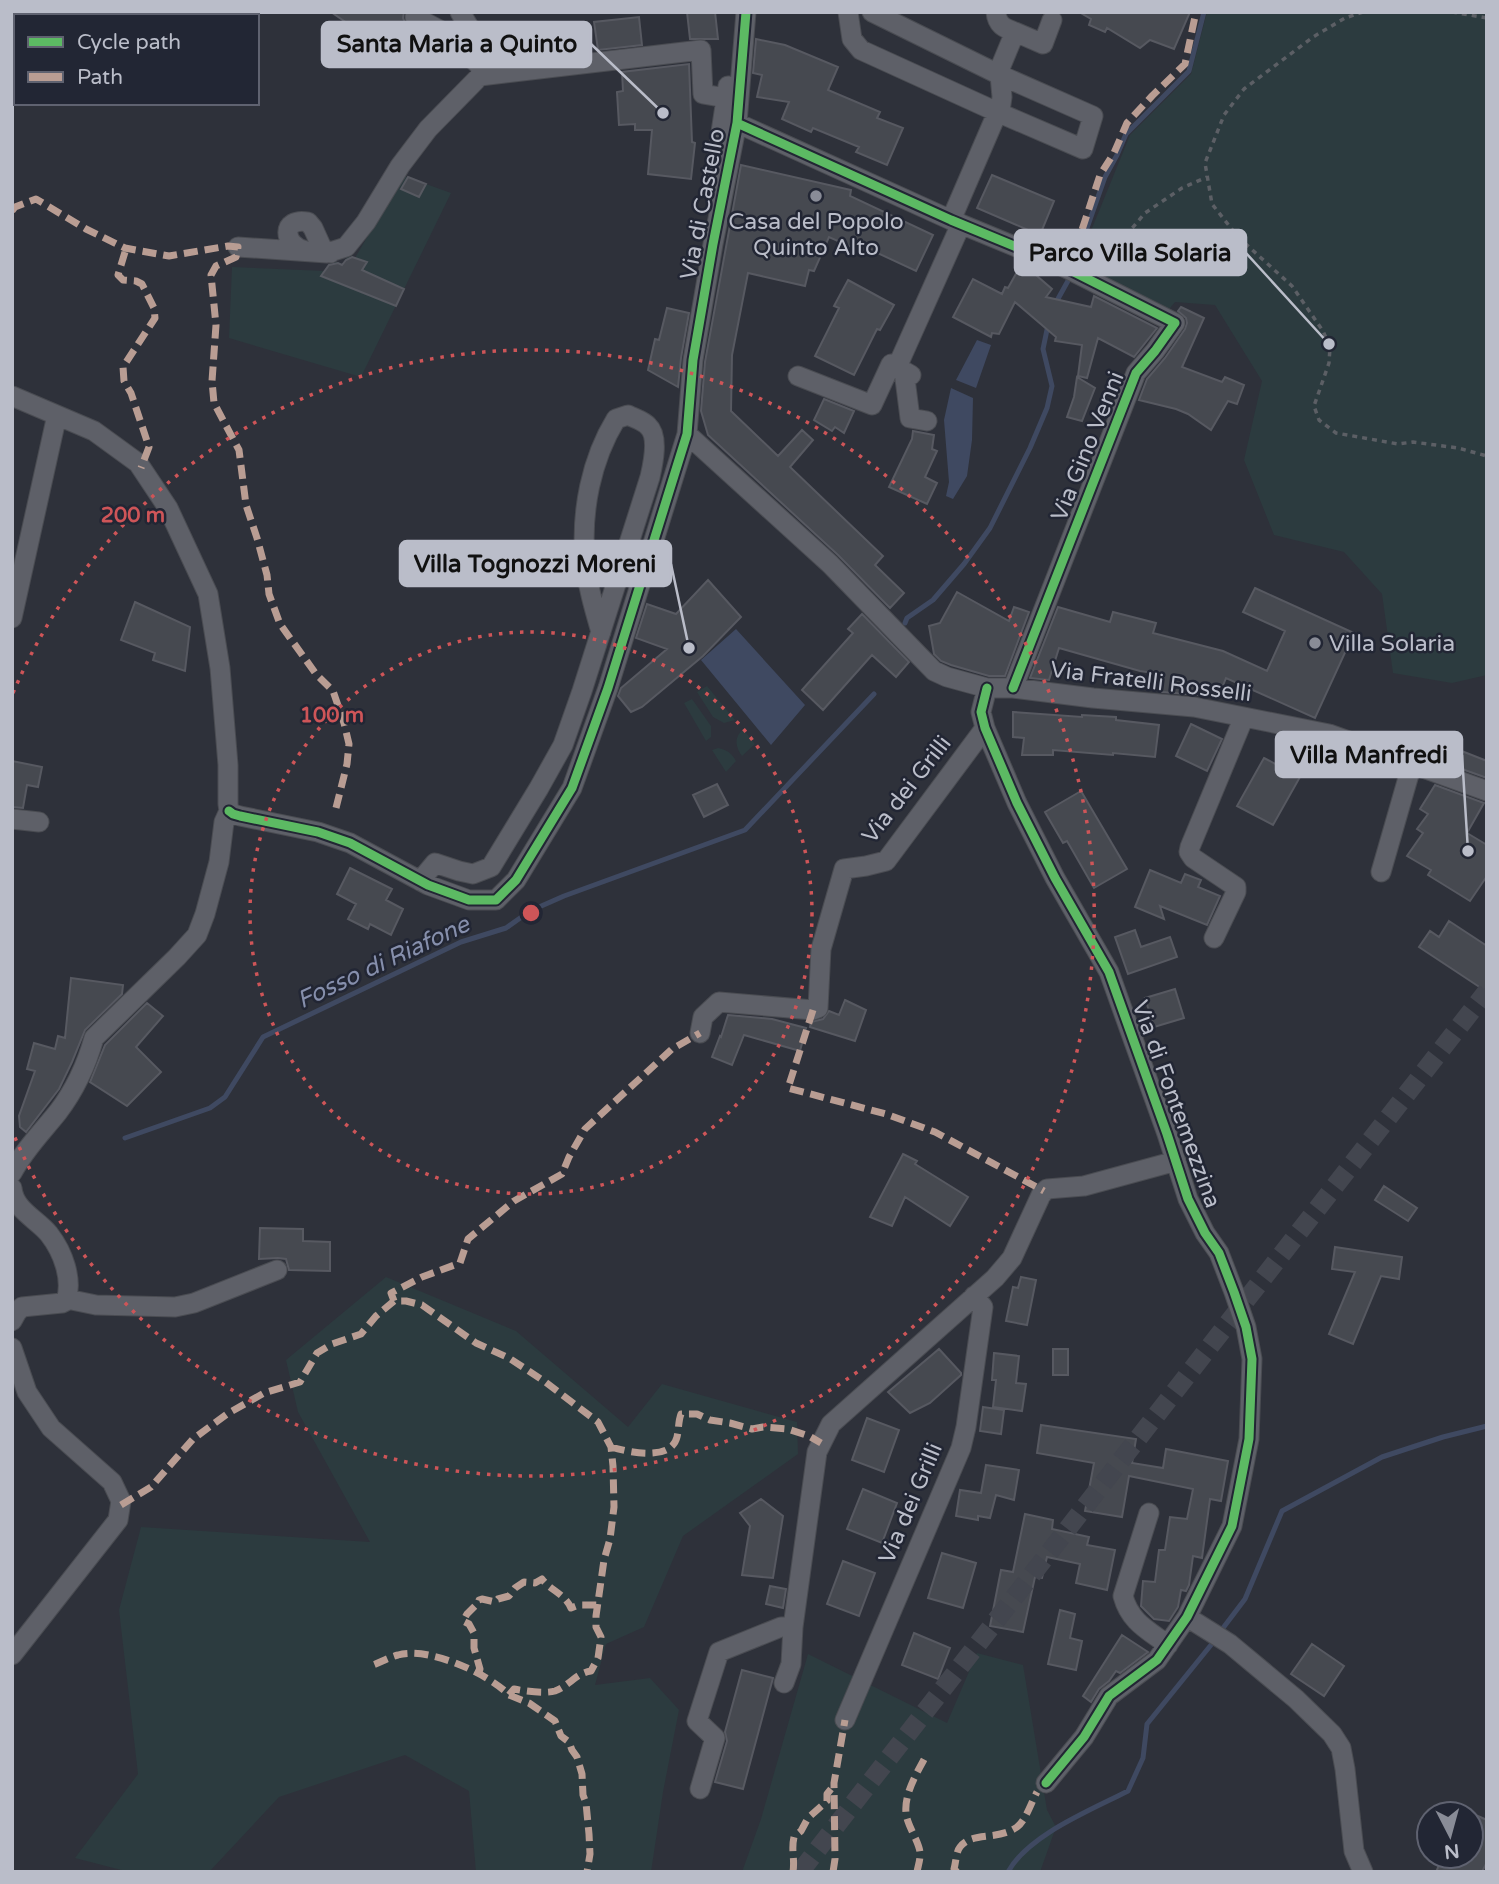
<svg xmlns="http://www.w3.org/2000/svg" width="1499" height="1884" font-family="'Varela Round',sans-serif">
<rect width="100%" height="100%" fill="#2e313a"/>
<path fill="#2c3b3f" d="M1207,12h280v663l-35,8 -59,-10 -11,-79 -38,-42 -70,-17 -30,-75 18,-79 -47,-76 -40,-3 -9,11 -91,-43 55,-135 61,-61z
M404,176l47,17 -90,184 -132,-39 3,-71 93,4 7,-11 10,4 6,-8 7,2 39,-67z
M707,686l28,34 -11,3 -11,-6 -16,-25z
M692,699l19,27v11l-5,4 -22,-38z
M743,729l12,15 -13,12c-7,-10 -8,-18 1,-27z
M718,748c9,2 14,5 18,13l-10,11 -14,-22z
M386,1277l130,54 112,96 34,-43 135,38 1,32 -115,82 -39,91 -38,17 -11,41 55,-7 29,32 -16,82 -12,80h-175l-7,-81 -64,-36 -126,42 -70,75h-80l-54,-14 63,-84 -19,-164 22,-83 229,15 -72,-130 -12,-52z
M977,1653l46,12 24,145 9,17 -16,45h-298l19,-53 47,-165 139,69z"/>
<path fill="#3f4961" d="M977,340l14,5 -15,43 -20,-8z
M951,388l22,10 -1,42 -5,36 -14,23 -7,-3 3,-14 -5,-62z
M736,629l69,76 -34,40 -70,-85z"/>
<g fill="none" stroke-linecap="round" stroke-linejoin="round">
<path stroke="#3f4961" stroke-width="5" d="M12,23l4,-5
M1054,306l15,-27 36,-102 12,-22 9,-21 63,-63 15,-59
M905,623l2,-5 26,-18 31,-36 26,-36 40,-80 17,-40 5,-22 -9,-37 5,-24
M125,1138l85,-30 15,-11 38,-60 198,-95 45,-14 24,-17 34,-15 181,-66 129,-136
M1220,1632l25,-33 37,-88 100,-54 61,-20 44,-11
M1008,1872c20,-37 83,-62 120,-81l15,-33 4,-34 68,-84"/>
</g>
<path fill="#464950" stroke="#575961" stroke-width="2" d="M331,12h73l-1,6 3,7 -18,26z
M687,12h28l3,27h-28z
M1079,12h111l-16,37 -24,-9 -10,8 -33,-20 -2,4 -16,-7 2,-6z
M639,17l3,28 -44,5 -4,-28z
M756,39l29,6 53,22 -10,23 52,22 -3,6 26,10 -16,37 -31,-13 3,-5 -46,-19 -2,4 -29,-13 7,-17 -32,-5 5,-22 -9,-2z
M689,64l3,78 3,1 -4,36 -43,-5 4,-44h-17v-6l-16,1 -2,-33 6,-1 -1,-19z
M741,165l110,25 -1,6 83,39 -17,36 -47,-22 -2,5 -38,-17 -15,34 -5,-1 -4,16 -57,-13 -16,82 -1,56 47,45 24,-26 11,10 -23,27 93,89 -8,9 29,28 -14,15 -52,-53 -130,-120 -7,-24 4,-49z
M992,175l62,26 -14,34 -63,-27z
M408,177l18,7 -7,13 -18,-8z
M352,257l15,5 -5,8 42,19 -8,17 -75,-30 8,-11 9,-2 4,2 4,-5z
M1022,263l30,26 -6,8 45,10 3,-11 63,32 -23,29 -36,-19 -11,40 -9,-2 4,-31 -27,-4 1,-4 -41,-35 -16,32 -7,-1 -1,4 -38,-20 20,-38 29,15 3,-7 3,1z
M848,280l46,25 -14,25 -3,-1 -23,46 -39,-19 24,-48 -5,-2z
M1181,307l23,11 -22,49 40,15 3,-5 19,8 -7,19 -9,-3 -17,29 -23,-16 -12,-5 -37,-9 8,-21 18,-21 20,-29 2,-6 -1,-5 -8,-7z
M667,308l22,5 -8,45 -3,29 -30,-17 7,-31 4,1z
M1077,377l18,11 -13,33 -15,-4 7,-20z
M824,399l30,12 -10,22 -9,-6 -3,4 -18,-11z
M913,431l21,4 -2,14 5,2 -12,26 12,6 -10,21 -38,-17 23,-48z
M708,580l33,37 -38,39 -61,51 -11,5 -13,-16 3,-8 46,-39 -31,-11 11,-34 29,10z
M1255,588l99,45 -39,85 -89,-40 -6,15 -9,-2 -1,5 -48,-4 -2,-18 -20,-3 -81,-23 -10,32 -19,-2 28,-71 52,15 3,-10 43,11 -3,10 70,18 44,20 18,-40 -42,-19z
M957,592l52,29 5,-14 15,5 -24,64h-16l-38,-11 -10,-4 -7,-7 -5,-28 11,-3z
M135,602l55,25 -5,44 -32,-11 2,-7 -34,-13z
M862,614l47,48 -13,15 -24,-22 -49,55 -21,-20 51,-57 -5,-4z
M1013,712l69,5v-2l34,2v3l43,5 -4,32 -42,-4v2l-60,-5v5h-31l2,-17 -11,-1z
M1191,724l31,15 -15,32 -31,-15z
M1454,748l33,13v17l-39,-14 1,-1 -2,-1z
M1264,758l36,19 -27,48 -36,-19z
M12,761l30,6 -4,20 -11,-2 -4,23 -11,-1z
M717,784l11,21 -24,12 -11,-22z
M1435,785l49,18 -17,30 20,12v31l-17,25 -42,-26 3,-5 -24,-14 16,-23 -6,-4 11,-15 -8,-5z
M1081,791l46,78 -33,19 -27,-47 -4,2 -18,-31z
M350,868l42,21 -6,11 17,9 -12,26 -21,-11 -2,5 -20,-10 8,-15 -19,-10z
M1150,870l31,13 4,-9 16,6 -3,7 22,9 -13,29 -47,-19 4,13 -29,-12z
M1449,921l38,25v46l-68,-45 11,-16 9,6z
M1135,930l6,17 29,-10 7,20 -49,17 -13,-37z
M71,978l52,7 -1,9 -37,36 -13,32 -13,27 -33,43 -6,-5 -1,-11 16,-45 -8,-2 7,-26 21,6 3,-13 7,2z
M1175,989l9,29 -30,9 -9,-29z
M845,1000l21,10 -11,31 -45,-14 1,-5 12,-3 6,-8 10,4z
M147,1003l16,13 -27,31 25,25 -34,34 -37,-24 15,-37z
M728,1015l44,4 34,9 -6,23 -56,-16 -12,30 -20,-8 8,-21 1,1z
M903,1154l14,7 -2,3 53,33 -18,29 -45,-29 -13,29 -22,-9z
M1384,1186l33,22 -9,13 -33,-21z
M260,1228l43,1v12l27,1v29l-41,-1 -3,-11 -8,-1 -19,1z
M1335,1247l67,10 -3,22 -18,-3 -28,68 -24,-10 26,-62 -23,-3z
M1021,1277l15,3 -9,45 -21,-4 7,-34 5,1z
M939,1349l22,24v2l-31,28 -20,10 -22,-21z
M1053,1349h15v26h-15z
M994,1353l25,3 -3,27 10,1 -4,27 -29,-4 3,-27h-4z
M983,1407l21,3 -3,24 -21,-3z
M867,1418l32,12 -15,42 -32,-12z
M1041,1425l95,14 -4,24 31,5 3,-19 62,12 -7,40 -11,-2 -8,59 -9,-2 -4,29 -3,6 -5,-1 -3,17 -9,14 -15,-2 -13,-13 2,-25 12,1 4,-32h6l5,-33 17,2 6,-30 -64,-13 -7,41 -37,-6 9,-48 -57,-10z
M986,1465l33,5 -5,30 -18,-5 -6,23 -12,-2v4l-22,-4 4,-26 21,3z
M863,1489l34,14 -15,40 -35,-14z
M761,1499l22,17 -10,62 -31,-3 8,-49 -10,-13z
M1025,1514l28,6 -1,9 37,8 -2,8 28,5 -8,40 -31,-7 4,-19 -33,-7 -5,21 -7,-1 -12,55 -33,-6 11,-56 12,2z
M942,1553l34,10 -13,45 -35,-10z
M843,1561l32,12 -16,43 -32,-12z
M770,1586l16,3 -3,19 -17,-4z
M1060,1610l15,4 -5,24 12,3 -6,29 -28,-6z
M914,1633l36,15 -12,31 -36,-14z
M1122,1635l26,17 -28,21 -4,-2 -7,10 -10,8 -8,13 -8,-6z
M1312,1644l32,22 -20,30 -33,-22z
M742,1670l31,8 -30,111 -28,-7 12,-41 -2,-9z
M1471,1813l16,7v42l-5,10h-46l7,-16h28z"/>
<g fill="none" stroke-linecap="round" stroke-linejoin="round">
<path stroke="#43464f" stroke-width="19" stroke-dasharray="19 10" stroke-linecap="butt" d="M800,1872l687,-881"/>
<g stroke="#4a4c52" stroke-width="21">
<path id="minor" d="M460,12l15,25 9,31
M848,12l4,27 9,11 136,62 86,37 10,-33 -93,-41 -128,-63
M996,12c1,13 8,16 19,20
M415,17l34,18 36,36
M998,73l17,-41 28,12 9,-24
M737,123l214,97 109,45 115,58 -20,28 -19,22 -123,315
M714,178l14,-92
M951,220l50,-116 1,-7 -2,-22
M238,247l89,6 19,-6 20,-25 34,-56 28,-37 52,-53 221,-26 2,44 23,4
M306,251c-24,-6 -25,-34 2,-29l5,6 9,20 9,5
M904,371l6,47 17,3
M911,375l-14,-8 64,-143
M798,376l74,29 19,-41 6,3
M12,396l82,35 44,32 30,45 40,86 12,74 8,97v39l1,7
M687,434l143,130 104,107 13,6 40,11h26l80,10 101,9 135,27 158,57
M12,618l45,-203
M987,688l-6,24 4,16 32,75 38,75 54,94 58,162 21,65 17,34 14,20 15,39 12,35 6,32 -3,80 -17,87 -45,91 -30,43 -48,36 -25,41 -38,46
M229,811l4,3 7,2 78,16 32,11 78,42 41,15h27l20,-20 56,-92 36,-100 79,-254 6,-74 20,-116 24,-121 9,-111
M12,819l27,3
M1381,872l31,-108
M420,881l15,-18 24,8 14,3 18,-7 48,-79 24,-43 19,-54 68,-214c3,-13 9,-41 -2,-51 -4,-5 -14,-8 -20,-11l-12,4c-25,41 -35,92 -31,140 2,25 9,49 16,73
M1214,938l22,-46v-5l-43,-29 -4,-6 1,-5 54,-130
M700,1033l3,-16 16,-15 94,8 5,-2 3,-59 23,-80 22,-3 20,-5 99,-133
M12,1173c12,-23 30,-41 46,-61 16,-21 29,-49 36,-74l83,-81 20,-22 8,-21 14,-52 5,-40 5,-11
M12,1188c2,22 25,31 37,46 14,18 24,45 17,67l-4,2 -40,4 -5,5 -5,9
M67,1299l29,6 79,2 19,-4 83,-33
M12,1348l15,44 24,36 61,54 9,19 -3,19 -106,135
M1149,1513l-26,83c7,26 25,34 45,49
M1187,1617l43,27 66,55 36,35 9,14 4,21 9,82 9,21
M784,1683l7,-19 2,-37 24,-175 14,-28 164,-146 17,-20 29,-63 6,-6 37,-3 92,-25
M845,1720l116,-272 5,-21 17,-120 -9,-11
M700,1789l15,-51 -18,-17 22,-69 62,-25h12"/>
</g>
<path stroke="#5c5f65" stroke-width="3.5" stroke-dasharray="5 5" stroke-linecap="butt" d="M1363,12l-18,6 -32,19 -69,52 -20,26 -19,48 7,41 26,33 54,49 31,45 7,16 -1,16 -15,43 5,14 17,13 62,11 15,-2 45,6 29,8
M1452,12l35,6
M125,252v-4
M1100,266l45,-53 37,-25 25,-11"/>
<use href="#minor" stroke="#5e6068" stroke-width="19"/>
<path stroke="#b99d93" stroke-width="7" stroke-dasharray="14 7" stroke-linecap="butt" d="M12,211l3,-4 21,-8 50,30 39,19 44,8 59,-10 10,1 -2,10 -20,9 -5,9 5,50 -4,56 2,22 25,47 7,55 11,33 10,37 2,19 11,30 36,50 17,17 11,32 5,21 -2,20 -11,44
M125,252l-7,23 5,5 13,1 6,3 12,24 1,10 -32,49 1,14 7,12 18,54 -8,21
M1060,265l21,-32 19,-58 14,-22 13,-30 25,-27 33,-32 11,-52
M813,1010l-25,78 98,26 49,18 109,59
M394,1301l-3,-8 31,-16 38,-14 8,-24 46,-38 48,-27 7,-17 16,-28 87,-80 28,-16
M611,1447c17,5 60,15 66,-10 2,-8 1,-15 4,-23h16l13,6 20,3 22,6 11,-2 25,2 21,7 12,7
M121,1505l30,-18 42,-48 34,-25 37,-21 36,-11 17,-29 15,-9 29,-10 15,-18 18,-15h12l16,4 54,38 33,15 35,23 54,41 13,25 2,19 1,41 -4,32 -6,21 -8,56v11l5,10 -3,21 -7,13c-15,2 -22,15 -36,20 -10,3 -31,0 -41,-2l-5,6c-20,-21 -81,-49 -111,-40 -8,2 -17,7 -25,10
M479,1673l1,-4 -6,-21v-15l-5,-9 -6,-3 4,-7 11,-11 1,-3 3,-1 13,3 3,-3 11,-3 6,-8 9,-6 11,1 7,-4c8,11 23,15 29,29l8,-3h18
M509,1695l20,8 26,18 6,15 8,6 3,8 5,7 5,17 1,21 3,8 3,31 1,20 -3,18
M793,1872c2,-13 -2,-22 1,-35l7,-6 7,-13 19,-17v-7l4,-5
M833,1872l2,-13 -1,-76 11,-63
M917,1872c1,-6 3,-11 3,-17 1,-11 -13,-29 -14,-42 -2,-20 12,-42 21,-59
M957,1872l-3,-3c2,-7 2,-17 6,-22 12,-16 38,-6 57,-20 9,-7 14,-24 20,-35"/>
<g stroke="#222634" stroke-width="13">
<path id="cycleway" d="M737,123l214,97 109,45 115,58 -20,28 -19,22 -123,315
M987,688l-6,24 4,16 32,75 38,75 54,94 58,162 21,65 17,34 14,20 15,39 12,35 6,32 -3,80 -17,87 -45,91 -30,43 -48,36 -25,41 -38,46
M229,811l4,3 7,2 78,16 32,11 78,42 41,15h27l20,-20 56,-92 36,-100 79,-254 6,-74 20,-116 24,-121 9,-111"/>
</g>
<use href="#cycleway" stroke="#5cba63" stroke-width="9"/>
</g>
<g fill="none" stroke="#ce5558" stroke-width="3.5" stroke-dasharray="3.5 7">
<circle cx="531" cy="913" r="281"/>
<path d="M13 693A563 563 0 1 1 13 1133"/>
</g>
<g fill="#898c97" stroke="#222634" stroke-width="2.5">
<circle cx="816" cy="196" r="7"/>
<circle cx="1315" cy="643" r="7"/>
</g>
<g text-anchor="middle" stroke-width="5" stroke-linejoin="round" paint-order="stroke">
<g font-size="23" fill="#babdc9" stroke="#222634">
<text transform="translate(702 204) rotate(-79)" y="8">Via di Castello</text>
<text transform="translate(1087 446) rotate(-68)" y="8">Via Gino Venni</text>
<text transform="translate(1151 681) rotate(7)" y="8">Via Fratelli Rosselli</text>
<text transform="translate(906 789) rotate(-52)" y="8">Via dei Grilli</text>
<text transform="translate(1177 1104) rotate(70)" y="8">Via di Fontemezzina</text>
<text transform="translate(910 1503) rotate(-67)" y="8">Via dei Grilli</text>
</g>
<g font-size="23" fill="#babdc9" stroke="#222634">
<text x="816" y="229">Casa del Popolo<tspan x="816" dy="26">Quinto Alto</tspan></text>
<text x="1329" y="651" text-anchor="start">Villa Solaria</text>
</g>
<g font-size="24" font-style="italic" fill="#868fac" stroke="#222634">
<text transform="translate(383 962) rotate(-25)" y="8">Fosso di Riafone</text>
</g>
</g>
<circle cx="531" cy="913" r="10" fill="#ce5558" stroke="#222634" stroke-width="3.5"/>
<g font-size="21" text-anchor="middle" font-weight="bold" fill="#ce5558" stroke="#222634" stroke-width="5" stroke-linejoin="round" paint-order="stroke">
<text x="133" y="522">200 m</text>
<text x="332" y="722">100 m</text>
</g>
<path fill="none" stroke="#babdc9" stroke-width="2.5" d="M663 113L591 44M1329 344L1246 253M689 648L671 564M1468 851L1462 755"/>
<g fill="#babdc9" stroke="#222634" stroke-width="2.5">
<circle cx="663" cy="113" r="7"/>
<circle cx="1329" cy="344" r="7"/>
<circle cx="689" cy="648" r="7"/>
<circle cx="1468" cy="851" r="7"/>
</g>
<g fill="#babdc9" stroke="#babdc9" stroke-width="2.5">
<rect x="322" y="22" width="269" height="45" rx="7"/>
<rect x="1015" y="230" width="231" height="45" rx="7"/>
<rect x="400" y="541" width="271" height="45" rx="7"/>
<rect x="1276" y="732" width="186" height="45" rx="7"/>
</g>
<g font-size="24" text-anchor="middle" font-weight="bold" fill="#111">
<text x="457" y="52">Santa Maria a Quinto</text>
<text x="1130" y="261">Parco Villa Solaria</text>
<text x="535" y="572">Villa Tognozzi Moreni</text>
<text x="1369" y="763">Villa Manfredi</text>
</g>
<rect width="1499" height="1884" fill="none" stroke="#babdc9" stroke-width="28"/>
<rect x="14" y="14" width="245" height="91" fill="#222634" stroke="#5f6270" stroke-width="2"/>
<rect x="28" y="37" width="35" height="10" fill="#5cba63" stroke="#5f6270" stroke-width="2"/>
<text x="77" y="49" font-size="21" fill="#babdc9">Cycle path</text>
<rect x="28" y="72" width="35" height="10" fill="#b99d93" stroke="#5f6270" stroke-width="2"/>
<text x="77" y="84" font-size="21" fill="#babdc9">Path</text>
<g transform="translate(1450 1835) rotate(174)"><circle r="33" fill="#222634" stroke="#5f6270" stroke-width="2"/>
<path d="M0-5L12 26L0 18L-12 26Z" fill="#898c97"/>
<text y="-10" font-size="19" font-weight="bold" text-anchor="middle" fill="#babdc9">N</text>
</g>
</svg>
